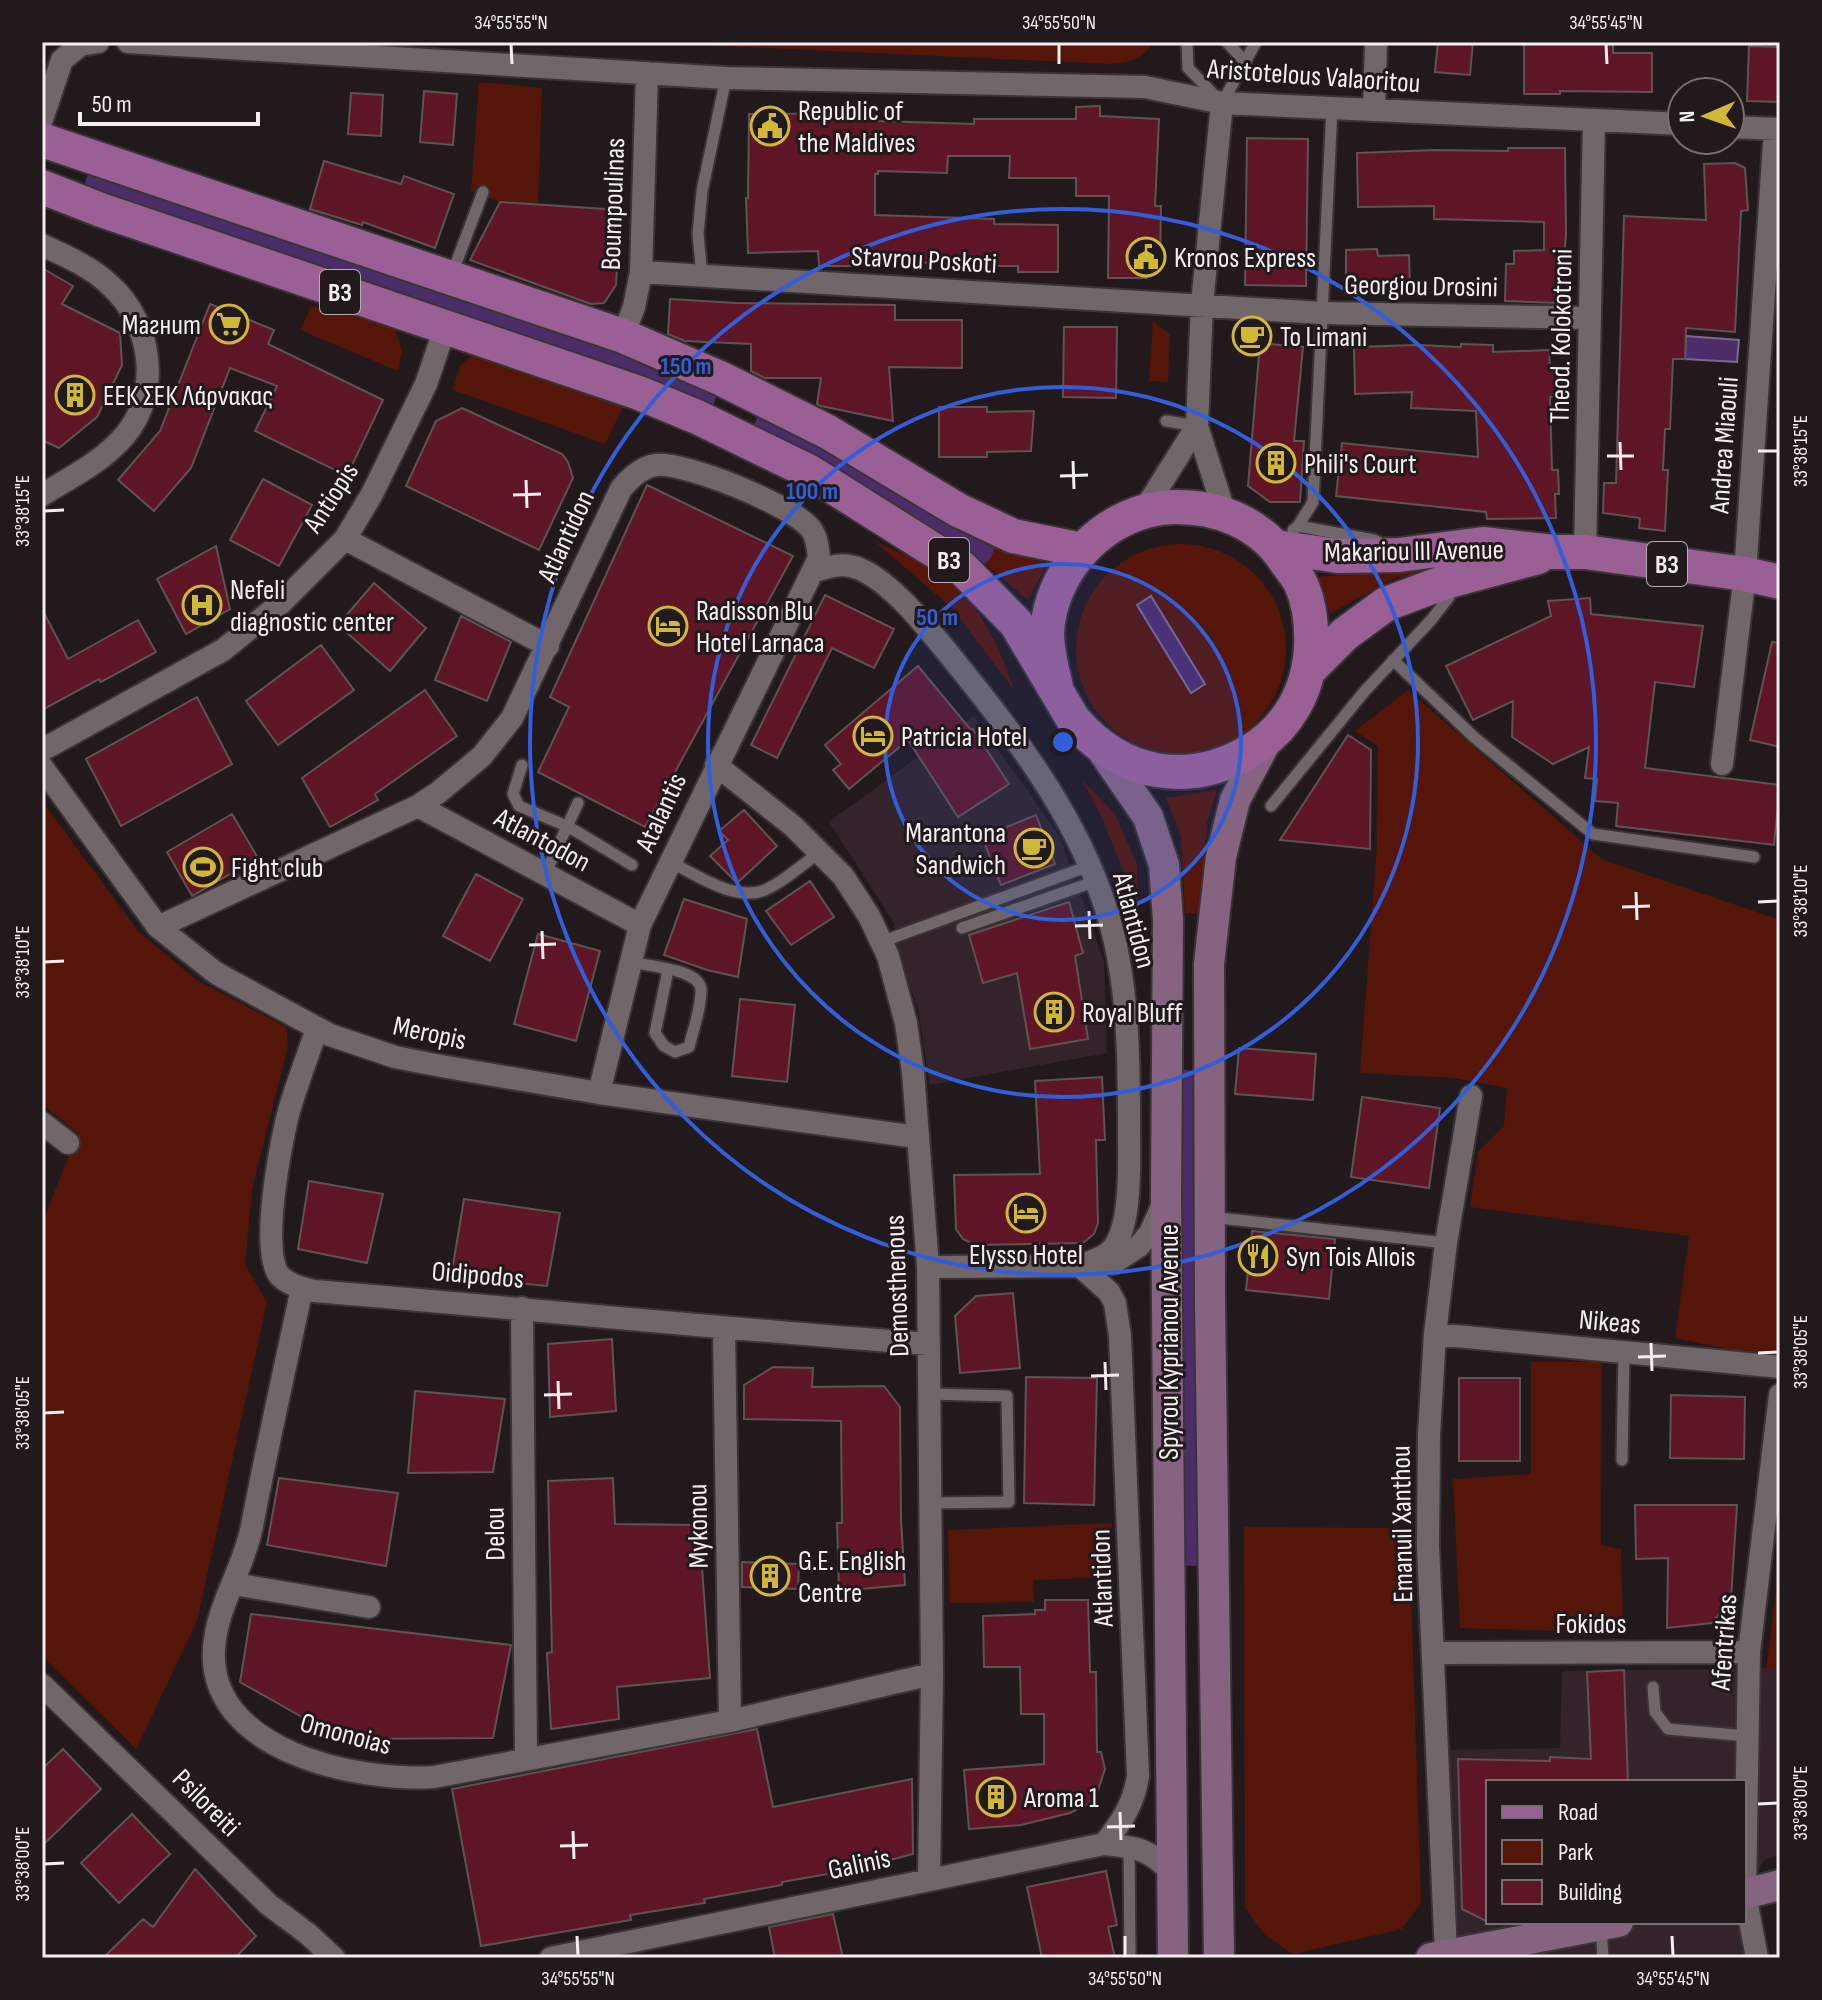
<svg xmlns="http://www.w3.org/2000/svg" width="1822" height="2000" font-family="'Sofia Sans Condensed',sans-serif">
<rect width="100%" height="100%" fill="#22191d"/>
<path fill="#32242a" d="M974,716l86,121 44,125 3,91 -177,32 -12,-77 -23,-57 -1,-28 -65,-101z
M1780,1668v187l-16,5 -20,41v-119h-256v140h254l7,36h-291l-9,-208 111,-2 2,-77z"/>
<path fill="#551509" d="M635,42h518c-10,18 -23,20 -42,22z
M479,82l63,6 -4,115 -38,-1 -29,-11z
M311,306l74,18 10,5 7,21 -4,21 -98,-41z
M1153,321l17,14 -2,47 -19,-1z
M475,354l149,51 -19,39 -152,-54 7,-25z
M979,540l68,24 -19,36 -56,-47z
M874,541c19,9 40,16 57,27 46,29 66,72 83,122l-62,-82z
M1076 649a105 105 0 1 1 210 0a105 105 0 1 1-210 0Z
M1481,559l-89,20 -62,35 -13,-37 52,-4 45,-10z
M1408,690l195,170 177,60v406l-4,33 -101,-21 14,-102 -219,-29 8,-55 26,-26 3,-38 -53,-10 -94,-5 17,-229 1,-98 -23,-15z
M1082,780l33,34 22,51v42l-34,-87z
M1217,790l-10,32 -7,92 -15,-1 -4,-77 -15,-38z
M42,801l97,131 56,47 91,48 2,19 -36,143 -7,76 22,37 -70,319 -61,128 -94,-93v-433l36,-90 -36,-29z
M1531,1362h71l-1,183 20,4 2,84 -163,-5 -7,-149 78,-5z
M1112,1523l1,54 -80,3 1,22 -84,1 -2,-73z
M1244,1527l165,1 12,375 -19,26 -109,25 -28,-19 -20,-27z
M1780,1560v108l-14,2z"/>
<path fill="#4d2d69" stroke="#7f6792" stroke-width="2" d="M1686,336l53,4 -2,22 -52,-3z
M1151,596l54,88 -14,9 -54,-88z"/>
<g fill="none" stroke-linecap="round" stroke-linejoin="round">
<path stroke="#4d2d69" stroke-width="42" d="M106,186l478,163 111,45
M774,431l102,54 97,61
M1185,1091l7,454"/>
</g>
<path fill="#5e1627" stroke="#5e5253" stroke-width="2" d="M1438,42h35l-3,33 -35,-3z
M1524,42h89v11h39v39l-92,-1v3h-36z
M1749,46l31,1 -1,55 -32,-1z
M424,91l33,3 -4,51 -33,-3z
M351,93l32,2 -2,41 -33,-2z
M1100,106v10l59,3 -4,87h6l-1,58h-13v14h-39l1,-82h-33v-18h-67l1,-22h-62l-1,17 -69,-2v3h-3v41l119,4v5l64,1v47h-40v-6h-63v-3l-79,-1v4h-57l-1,-15 -70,2 -2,-55h2l1,-84 130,-1v8l95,3v-5h102v-12z
M1247,138l61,1 -2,147 -61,-1z
M1508,148h57l1,86 -5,69 -56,-2 1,-37h8v-13l30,-1v-28l-110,-3v-13l-76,1 -1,-54 78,-3 73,1z
M324,161l77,23 3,-8 50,18 -19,54 -72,-26 -1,3 -52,-16z
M1735,163l10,5 3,42 -7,1 -6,121 -49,-4 -1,31h-12l-3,70h-5l-2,41h5l-3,61 -26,-3 1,-10 -37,-5 1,-30h12l8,-267 82,4 -2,-56z
M500,202l120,8 -4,75 -12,18 -13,1 -121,-44z
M1377,249l1,7 31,-1 1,31 -32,2v-6h-32v-32z
M42,268l31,18 -11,18 58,29 2,32 -25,52 -38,31 -17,-8z
M670,299l66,4 159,2v15h67v48l-73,-1 4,54 -72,-15 -4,-2 4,-26h-56l-14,-7v-27l-66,-3 -17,-7z
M210,304l64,26 -6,14 115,56 -36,76 -92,-45 22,-45 -47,-18 -39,100 -37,43 -36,-31 42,-49z
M1064,327h53l-1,71 -53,-1z
M1260,343l43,4 -9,94h10l-4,61h-30l-22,-16z
M1461,344l32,1v7l56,-2 1,17h10l2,29 -12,1 2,73h6l1,24h-4l1,24 -69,1 -1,-7 -150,-16 6,-53 136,14 -2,-46 -65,-3 1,-16 -57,2 -1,-47 64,-2 43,2z
M939,407h48v5l47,-1 -3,40 -44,1v5h-48z
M462,408l100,46 6,8 5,16 -34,72 -133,-64 30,-65z
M263,479l49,26 -33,61 -49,-26z
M647,485l146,71 -148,271 -107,-55 31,-65 -19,-10z
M216,546l14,63 -44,25 -29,-55z
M374,583l52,45 -36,43 -52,-46z
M825,595l69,34 -20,39 -42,-20 -55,110 -26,-13z
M1590,598l1,16 112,12 -9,61 -39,-5 -10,86 135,17 -6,60 -158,-19 2,-23 -23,-2 2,-22 -12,-1 4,-31 -36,17 -41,-27 1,-36 -40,19 -27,-54 105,-50 -3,-15z
M42,609l26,50 70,-39 18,32 -55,30 -2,-3 -57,31z
M461,616l50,26 -24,59 -52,-21z
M1772,642l8,1v104l-30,-7z
M321,645l33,45 -76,55 -32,-44z
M918,666l53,64 2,-1 36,55 -51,33 -50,-77 -59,49 -16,-19 8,-6 -16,-19z
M425,690l32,46 -82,58 3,6 -48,27 -28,-49z
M197,697l35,67 -111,62 -35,-67z
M1348,735l23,15 -1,99 -90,-9z
M744,810l33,36 -40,37 -27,-27 18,-16 -9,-9z
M232,814l26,44 -66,38 -25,-44z
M1036,815l19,49 -54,21 -19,-48z
M476,874l47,25 -33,62 -47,-25z
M810,881l24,36 -43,28 -25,-34z
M684,899l63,20 -9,58 -31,-7 -43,-15z
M1069,902l14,51 -8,3 13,83 -58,10 -13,-76 -34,10 -14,-48z
M538,934l62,17 -24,90 -62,-17z
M740,999l55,6 -8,77 -55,-6z
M1239,1048l77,6 -3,46 -78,-6z
M1102,1077l3,63h-9l2,83 -4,11 -11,9 -108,2 -12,-6 -7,-10 -2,-54 86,-1 -5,-93z
M1362,1097l78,11 -11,80 -78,-11z
M309,1181l74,13 -16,69 -69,-14z
M464,1199l96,14 -13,73 -96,-9z
M1252,1231l83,8 -6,60 -83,-9z
M1013,1293l7,75 -60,5 -5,-57 21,-20z
M612,1339l4,72 -66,6 -2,-73z
M773,1367l40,1 -1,19 72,-1 16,21 1,112 4,66 -66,6 -2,-68h5l-1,-102 -97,-2v-34z
M1026,1377l71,1 -3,127 -70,-2z
M1459,1378h61v83h-61z
M415,1391l90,8 -12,73 -85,1z
M1671,1395l74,2 -1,62 -74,-1z
M279,1478l119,15 -12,73 -119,-21z
M613,1478l2,46 84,1 11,153 -93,9 2,32 -68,10 -4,-76 5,-1 -4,-171z
M1635,1505h102l-6,94 -19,24 -45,5 1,-70 -32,1z
M742,1562l57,2 -1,25 -56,-2z
M1045,1600h43l2,72h6l1,80h4l4,17 -7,21 -9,13 -19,10 -49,12 -52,4 -5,-59 80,-6v-50h-23l-1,-47h-36l-1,-51 52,-2v-4h10z
M251,1614l260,31 -18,93 -152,1 -101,-57z
M1624,1670l4,112h-140v140l-26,-13 -4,-150 92,2v-4l41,2 -4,-87z
M757,1729l16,78 139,-28 1,75 -57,15 -74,13v3l-78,14 1,4 -75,12 1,5 -150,26 -29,-157z
M63,1749l38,40 -59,57v-77z
M132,1814l38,40 -51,49 -38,-40z
M195,1869l61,67 -21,22h-132l40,-39 10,8z
M1106,1871l11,54 -9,2 7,31h-73l-15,-71z
M833,1914l10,44h-68l-6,-31z"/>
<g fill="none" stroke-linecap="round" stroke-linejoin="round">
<g stroke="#3a3436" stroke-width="15">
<path id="lane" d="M1187,42l1,26 34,35 34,-61
M1227,42l19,21
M452,274l31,-82
M702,276l-4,-42 4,-43 24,-113
M1166,421l31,5
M1298,526l15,-24 19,-395
M1293,530l5,-4 76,14 6,3
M1393,660l82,78 118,96 161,23
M522,765l-9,29 6,12 50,21 63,38
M1271,806l93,-114 68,-73 17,-22 -3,-10
M670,862c28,13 68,43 99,26 18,-9 34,-24 51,-36
M545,874l33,-71
M962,928l134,-47
M881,942l208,-76
M630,962c18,4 72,7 71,29 0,18 -8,39 -12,56l-14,5 -11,-6 -9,-13 13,-63
M1210,1217l236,26
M929,1394l78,2 2,106 -79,1
M1622,1460l2,-108
M1653,1687l2,25 13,17 79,7
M1129,1847l1,110
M1601,1926l2,32"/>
</g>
<g stroke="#3a3436" stroke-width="26">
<path id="street" d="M128,42l598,36 419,9 77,16 460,21
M1222,103l-20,201 -5,122 28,88
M1374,109l2,-67
M42,119l20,-59 18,-15 18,-3
M1730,127l50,2
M42,245c24,11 49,22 68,40 41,37 52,105 16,149 -22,27 -55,43 -84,61
M641,272l681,41 268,5
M623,336l11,-29 7,-35 6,-199
M1143,512l54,-86
M345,539l203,107
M1585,552l9,-432
M813,572c16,-6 31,-10 47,-3 32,14 66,57 88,84 63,78 127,158 158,256 23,71 23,148 23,222 0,30 4,103 -21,122 -8,6 -19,9 -28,13
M42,750l181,-100 57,-46 65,-65 27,-45 54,-110 19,-56
M1722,764l23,-190 30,-445
M716,765l77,61 50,50 26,40 19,40 18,67 7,49 15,195 4,407 -3,205
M42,767l116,160 58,46 114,62 65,22 46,9 158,27 318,44
M418,806l222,119
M158,927l260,-121 21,-14 43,-36 30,-38 109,-229c9,-11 20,-22 35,-24 30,-3 136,40 155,64 6,8 7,19 8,29l-179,367 -41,168
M317,1028c-9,28 -20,55 -28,83 -8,30 -30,142 -9,165 9,9 22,12 34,15 205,17 410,38 615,53
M42,1123l26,20
M1080,1266l29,26 6,11 5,33 18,440c-4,28 -17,47 -34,68
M928,1267l152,-1 33,-3 26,-17 11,-13 14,-31
M302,1288c-17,80 -35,159 -50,238 -8,42 -35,79 -38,122 -7,103 143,134 220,129l296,-56 202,-47
M522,1308l4,451
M724,1329l6,392
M1435,1334l345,33
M234,1584l135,23
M1434,1653l315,-1
M42,1685l226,219 40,30 26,24
M1446,1955l-18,-409 1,-112 6,-100 11,-91 25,-147
M551,1958l553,-114c32,3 46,5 68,29
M1757,1958l-12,-64 4,-242 31,-257"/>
</g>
<g stroke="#3a3436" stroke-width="34">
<path id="secondary" d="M1098,744l50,73 16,48 4,55 -2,276 7,762
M1744,1894l36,-9
M1219,1958l-9,-654 -1,-340 12,-107 14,-57 32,-60
M1431,1958l187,-36"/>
</g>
<g stroke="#3a3436" stroke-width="38">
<path id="primary" d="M42,140l581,196 99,43 106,53 130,78 55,26 69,14
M42,187l59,23 538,183 58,24 111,54 154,97 54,55 57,96c48,57 116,69 179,31 36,-23 56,-58 59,-101 1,-22 -1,-45 -10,-65 -4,-9 -12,-17 -17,-25 -25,-37 -68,-53 -111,-52 -66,2 -123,61 -126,126 0,19 5,36 9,54
M1275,547l63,9 61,-1 84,-11 71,8h31l160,22 35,8
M1309,670l36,-36 41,-30 59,-22 93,-25"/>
</g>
<use href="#lane" stroke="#71676b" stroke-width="11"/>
<use href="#street" stroke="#71676b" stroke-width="22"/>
<use href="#secondary" stroke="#866381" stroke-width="30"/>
<use href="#primary" stroke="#9a6096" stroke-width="34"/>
</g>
<path fill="none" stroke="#f5eef1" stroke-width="3" d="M511,44l1,20M1059,44v20M1606,44l1,20M1620,442l1,28M1758,451h20M1607,456h27M1073,461l1,28M1060,476l28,-1M526,480l1,28M513,495l28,-1M44,511l20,-1M1636,892l1,28M1758,902l20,-1M1622,907l28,-1M1089,911l1,28M1075,926l28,-1M542,931l1,28M529,945l27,-1M44,962l20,-1M1651,1343l1,28M1758,1353l20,-1M1638,1357l28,-1M1105,1362l1,28M1091,1376l28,-1M558,1381l1,28M544,1395l28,-1M44,1413l20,-1M1758,1804l20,-1M1120,1812l1,28M1107,1827l28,-1M573,1831l1,28M560,1846l28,-1M44,1864l20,-1M577,1936l1,20M1125,1936v20M1672,1936l1,20"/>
<circle cx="1063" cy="742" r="178" fill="#335eda" fill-opacity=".12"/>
<g fill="none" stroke="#335eda" stroke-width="4">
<circle cx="1063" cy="742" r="178"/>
<circle cx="1063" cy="742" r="355"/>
<circle cx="1063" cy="742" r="533"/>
</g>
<defs>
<g id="civic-ring" transform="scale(2)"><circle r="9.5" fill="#22191d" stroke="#d1b736" stroke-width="1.5"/><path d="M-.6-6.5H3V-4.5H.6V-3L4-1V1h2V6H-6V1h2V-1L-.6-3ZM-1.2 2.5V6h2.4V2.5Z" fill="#d1b736"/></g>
<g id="supermarket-ring" transform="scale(2)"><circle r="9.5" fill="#22191d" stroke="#d1b736" stroke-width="1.5"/><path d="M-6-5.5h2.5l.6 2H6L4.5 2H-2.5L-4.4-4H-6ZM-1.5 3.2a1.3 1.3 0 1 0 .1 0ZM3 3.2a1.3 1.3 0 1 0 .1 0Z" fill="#d1b736"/></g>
<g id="cafe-ring" transform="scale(2)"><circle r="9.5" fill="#22191d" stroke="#d1b736" stroke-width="1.5"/><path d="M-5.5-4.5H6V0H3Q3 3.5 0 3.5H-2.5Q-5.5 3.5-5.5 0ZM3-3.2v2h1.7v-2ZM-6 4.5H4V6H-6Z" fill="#d1b736"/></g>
<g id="building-ring" transform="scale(2)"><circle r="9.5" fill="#22191d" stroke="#d1b736" stroke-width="1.5"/><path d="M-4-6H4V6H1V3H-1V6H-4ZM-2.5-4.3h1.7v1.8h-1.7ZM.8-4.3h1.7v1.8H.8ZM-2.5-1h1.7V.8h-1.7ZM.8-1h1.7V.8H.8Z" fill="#d1b736"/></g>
<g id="hospital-ring" transform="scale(2)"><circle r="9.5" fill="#22191d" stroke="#d1b736" stroke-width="1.5"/><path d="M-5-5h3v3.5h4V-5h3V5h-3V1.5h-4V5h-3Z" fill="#d1b736"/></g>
<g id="hotel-ring" transform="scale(2)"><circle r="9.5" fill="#22191d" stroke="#d1b736" stroke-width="1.5"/><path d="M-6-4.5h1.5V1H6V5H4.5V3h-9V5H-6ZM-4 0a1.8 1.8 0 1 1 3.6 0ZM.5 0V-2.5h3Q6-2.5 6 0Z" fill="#d1b736"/></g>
<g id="stadium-ring" transform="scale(2)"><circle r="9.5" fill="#22191d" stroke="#d1b736" stroke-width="1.5"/><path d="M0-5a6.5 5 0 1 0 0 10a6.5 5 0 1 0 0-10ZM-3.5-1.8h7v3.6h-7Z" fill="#d1b736"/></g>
<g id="restaurant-ring" transform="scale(2)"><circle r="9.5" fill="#22191d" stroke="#d1b736" stroke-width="1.5"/><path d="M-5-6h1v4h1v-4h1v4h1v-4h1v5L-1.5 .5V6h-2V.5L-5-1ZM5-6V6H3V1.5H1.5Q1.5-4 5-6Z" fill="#d1b736"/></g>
</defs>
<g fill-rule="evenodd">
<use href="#civic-ring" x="770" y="126"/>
<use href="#civic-ring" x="1146" y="257"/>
<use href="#supermarket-ring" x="229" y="324"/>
<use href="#cafe-ring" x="1252" y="336"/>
<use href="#building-ring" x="75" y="395"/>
<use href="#building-ring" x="1276" y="463"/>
<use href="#hospital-ring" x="202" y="605"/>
<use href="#hotel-ring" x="668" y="626"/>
<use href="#hotel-ring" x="873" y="736"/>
<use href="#cafe-ring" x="1034" y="848"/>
<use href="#stadium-ring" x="203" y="867"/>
<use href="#building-ring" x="1054" y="1012"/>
<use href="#hotel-ring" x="1026" y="1213"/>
<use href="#restaurant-ring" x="1258" y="1256"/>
<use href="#building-ring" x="770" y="1576"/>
<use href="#building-ring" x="996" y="1797"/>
</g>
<g text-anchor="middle" stroke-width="6" stroke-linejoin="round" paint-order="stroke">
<g fill="#22191d" stroke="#b6aeb1" stroke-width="2">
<rect x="320" y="270" width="40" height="44" rx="6"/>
<rect x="929" y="538" width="40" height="44" rx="6"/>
<rect x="1647" y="542" width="40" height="44" rx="6"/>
</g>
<g font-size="26" font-weight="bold" fill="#f5eef1">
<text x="340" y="301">B3</text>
<text x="949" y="569">B3</text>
<text x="1667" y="573">B3</text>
</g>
<g font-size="28" fill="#f5eef1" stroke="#22191d">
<text transform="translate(1314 75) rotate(4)" y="10">Aristotelous Valaoritou</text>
<text transform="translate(612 204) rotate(-88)" y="10">Boumpoulinas</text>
<text transform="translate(924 259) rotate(3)" y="10">Stavrou Poskoti</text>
<text transform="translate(1421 285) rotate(1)" y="10">Georgiou Drosini</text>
<text transform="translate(1560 336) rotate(-89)" y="10">Theod. Kolokotroni</text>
<text transform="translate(1723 445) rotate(-86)" y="10">Andrea Miaouli</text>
<text transform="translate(330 497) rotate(-57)" y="10">Antiopis</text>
<text transform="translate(565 536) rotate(-65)" y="10">Atlantidon</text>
<text transform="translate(1414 550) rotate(-1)" y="10">Makariou III Avenue</text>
<text transform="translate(660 812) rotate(-65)" y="10">Atalantis</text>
<text transform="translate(543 839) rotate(28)" y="10">Atlantodon</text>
<text transform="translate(1135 920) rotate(75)" y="10">Atlantidon</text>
<text transform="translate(430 1032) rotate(12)" y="10">Meropis</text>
<text transform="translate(478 1274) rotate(5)" y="10">Oidipodos</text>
<text transform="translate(896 1286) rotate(-92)" y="10">Demosthenous</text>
<text transform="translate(1610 1321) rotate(5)" y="10">Nikeas</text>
<text transform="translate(1168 1342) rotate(-90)" y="10">Spyrou Kyprianou Avenue</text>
<text transform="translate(1401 1524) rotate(-91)" y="10">Emanuil Xanthou</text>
<text transform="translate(697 1526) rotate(-91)" y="10">Mykonou</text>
<text transform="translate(494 1534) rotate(-91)" y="10">Delou</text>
<text transform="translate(1101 1578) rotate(-92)" y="10">Atlantidon</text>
<text x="1591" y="1633">Fokidos</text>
<text transform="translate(1723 1642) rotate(-86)" y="10">Afentrikas</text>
<text transform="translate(346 1733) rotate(15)" y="10">Omonoias</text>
<text transform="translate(207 1802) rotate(45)" y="10">Psiloreiti</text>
<text transform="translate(859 1863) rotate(-12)" y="10">Galinis</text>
</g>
<g font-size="28" fill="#f5eef1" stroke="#22191d" text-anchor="start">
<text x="798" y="120">Republic of<tspan x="798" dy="32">the Maldives</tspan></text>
<text x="1174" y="267">Kronos Express</text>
<text x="201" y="334" text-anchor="end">Магнит</text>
<text x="1280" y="346">To Limani</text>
<text x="103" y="405">ΕΕΚ ΣΕΚ Λάρνακας</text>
<text x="1304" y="473">Phili's Court</text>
<text x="230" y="599">Nefeli<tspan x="230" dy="32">diagnostic center</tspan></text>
<text x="696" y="620">Radisson Blu<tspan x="696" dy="32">Hotel Larnaca</tspan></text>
<text x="901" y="746">Patricia Hotel</text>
<text x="1006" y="842" text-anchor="end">Marantona<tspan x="1006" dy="32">Sandwich</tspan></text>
<text x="231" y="877">Fight club</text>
<text x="1082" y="1022">Royal Bluff</text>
<text x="1026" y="1264" text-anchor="middle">Elysso Hotel</text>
<text x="1286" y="1266">Syn Tois Allois</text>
<text x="798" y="1570">G.E. English<tspan x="798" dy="32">Centre</tspan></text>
<text x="1024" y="1807">Aroma 1</text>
</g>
</g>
<circle cx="1063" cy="742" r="12" fill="#335eda" stroke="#22191d" stroke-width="4"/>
<g font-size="24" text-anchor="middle" font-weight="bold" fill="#335eda" stroke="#22191d" stroke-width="6" stroke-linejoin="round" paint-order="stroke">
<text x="686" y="374">150 m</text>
<text x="812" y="499">100 m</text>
<text x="937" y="625">50 m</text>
</g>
<rect width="1822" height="2000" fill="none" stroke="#22191d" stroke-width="88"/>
<rect x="1486" y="1780" width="260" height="144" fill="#22191d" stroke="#766e72" stroke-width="2"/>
<rect x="1502" y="1806" width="40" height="12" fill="#9a6096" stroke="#766e72" stroke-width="2"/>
<text x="1558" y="1820" font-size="24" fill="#f5eef1">Road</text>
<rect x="1502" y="1840" width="40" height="24" fill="#551509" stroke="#766e72" stroke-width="2"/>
<text x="1558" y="1860" font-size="24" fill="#f5eef1">Park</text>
<rect x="1502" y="1880" width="40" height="24" fill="#5e1627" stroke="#766e72" stroke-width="2"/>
<text x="1558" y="1900" font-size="24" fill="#f5eef1">Building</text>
<g transform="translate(1706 116) rotate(268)"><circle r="38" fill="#22191d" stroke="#766e72" stroke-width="2"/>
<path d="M0-6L14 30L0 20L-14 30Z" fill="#d1b736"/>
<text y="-12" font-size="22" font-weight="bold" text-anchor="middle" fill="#f5eef1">N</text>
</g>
<path d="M80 112v12h178v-12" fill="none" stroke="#f5eef1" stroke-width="4"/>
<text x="92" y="112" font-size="24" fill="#f5eef1" stroke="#22191d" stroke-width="6" paint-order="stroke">50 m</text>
<rect x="44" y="44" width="1734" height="1912" fill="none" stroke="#f5eef1" stroke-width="3"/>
<g font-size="20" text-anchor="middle" fill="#f5eef1">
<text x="511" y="29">34°55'55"N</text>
<text x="1059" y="29">34°55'50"N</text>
<text x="1606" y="29">34°55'45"N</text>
<text transform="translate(1800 451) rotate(-90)" y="7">33°38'15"E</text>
<text transform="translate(22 511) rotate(-90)" y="7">33°38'15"E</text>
<text transform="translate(1800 901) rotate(-90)" y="7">33°38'10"E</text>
<text transform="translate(22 962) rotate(-90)" y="7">33°38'10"E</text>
<text transform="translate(1800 1352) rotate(-90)" y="7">33°38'05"E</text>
<text transform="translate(22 1413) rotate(-90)" y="7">33°38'05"E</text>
<text transform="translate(1800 1803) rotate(-90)" y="7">33°38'00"E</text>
<text transform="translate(22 1864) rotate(-90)" y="7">33°38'00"E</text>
<text x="578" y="1985">34°55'55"N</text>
<text x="1125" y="1985">34°55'50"N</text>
<text x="1673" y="1985">34°55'45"N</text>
</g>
</svg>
